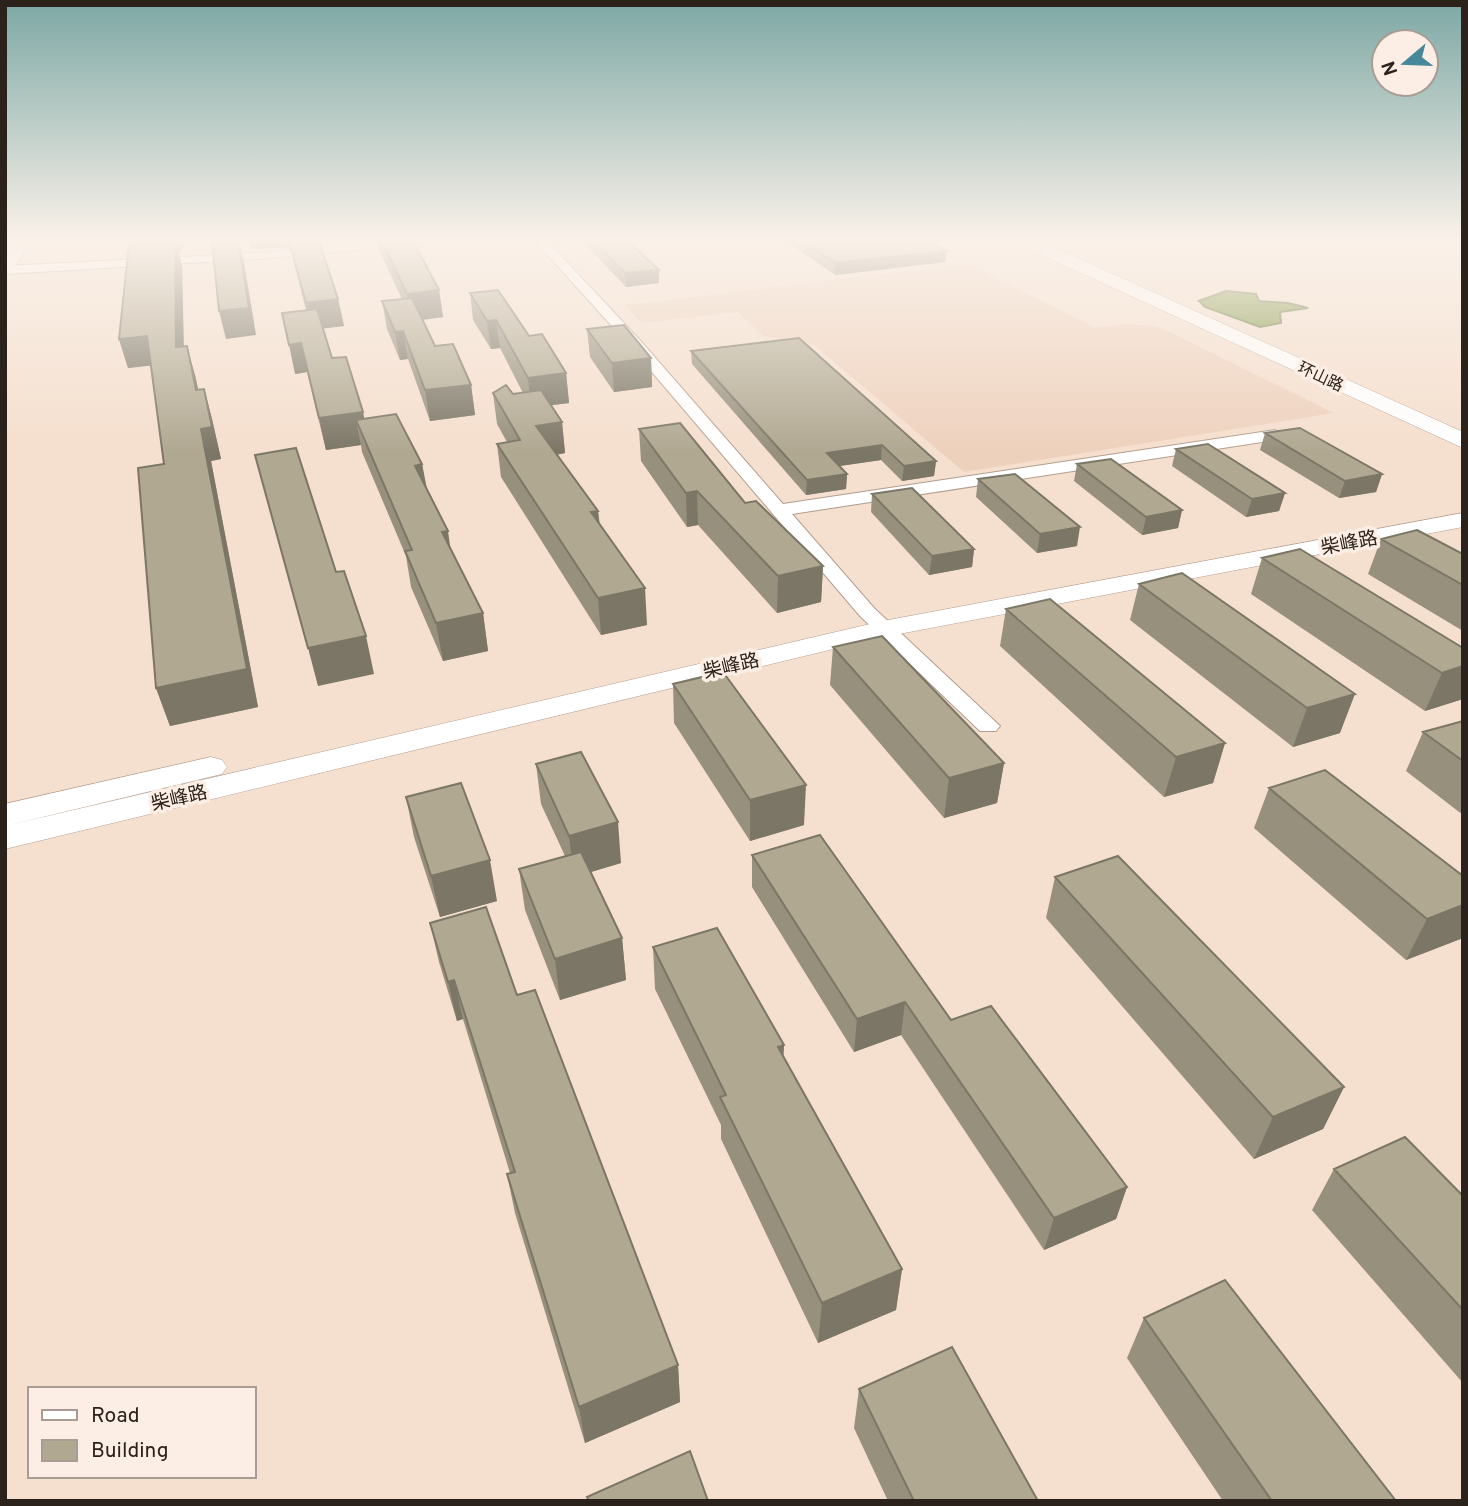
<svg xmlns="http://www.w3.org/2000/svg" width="1468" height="1506" font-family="Overpass,'Noto Sans SC',sans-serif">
<rect width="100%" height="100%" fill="#f5dfce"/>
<path fill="#eed1bd" d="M968,264l128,64 26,-4 35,2 177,87 -370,59 -151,-128 -50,-8 -25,-24 -97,11 -16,-18z"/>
<path fill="#7e9541" stroke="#657236" stroke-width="2" d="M1226,291l30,3 3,7 29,2 20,5 -28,4 1,11 -21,4 -55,-20 -6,-6z"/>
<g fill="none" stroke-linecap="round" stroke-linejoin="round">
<g stroke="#b39d8e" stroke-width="2">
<path id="minor" d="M385,241h42l-6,3 -163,15 -253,15v-8l253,-13z
M535,241h12l91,97 145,166 492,-74 8,5 -8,5 -483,74 82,94 126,118 -4,5h-16l-120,-115 -232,-272z"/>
</g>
<g stroke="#b39d8e" stroke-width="1">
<path id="tertiary" d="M1463,513v14l-580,110 -878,212v-23l878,-205z
M211,757l11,3 5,7 -5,7 -217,52v-22z"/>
</g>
<g stroke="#b39d8e" stroke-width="1">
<path id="secondary" d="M1018,241h22l423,191v16l-443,-203z"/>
</g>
<g stroke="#b39d8e" stroke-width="2">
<path id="primary" d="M15,241h18l-21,28 -7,2v-18z"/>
</g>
<use href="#minor" fill="#fff" fill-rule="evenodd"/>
<use href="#tertiary" fill="#fff" fill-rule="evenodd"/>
<use href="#secondary" fill="#fff" fill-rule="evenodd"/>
<use href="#primary" fill="#fff" fill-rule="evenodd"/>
</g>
<path fill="#97907d" d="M145,241h41l-7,13 3,12 2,80 11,29 3,15 6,-1 8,30 9,40 -10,2 47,246 -88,19 -14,-38 8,-224 -13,-99 -23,3 -9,-29 27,-96z
M250,241h69l19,58 6,27 -21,2 9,30 31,54 1,7 58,45 5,25 24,60 32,64 5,38 -45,10 -32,-74 -5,-31 -44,-104 -1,-7 -35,5 -19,-78 -12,2 11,-64 -16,-63 -38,2z
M377,241h36l26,49 4,27 -21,3 13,26 36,39 4,30 -45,6 -22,-62 -8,1 -13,-31 -5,-28 20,-2 -23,-49z
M582,241h46l31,29v13l-33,4z
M786,241h143l16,21 -110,13z
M470,293l96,80 3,30 -18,2 11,17 3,31 -8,2 41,56 2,14 47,100 -46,10 -100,-158 -4,-33 10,-2 -10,-18 -4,-31 20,1 10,-1 -23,-45 -9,1 -18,-29z
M587,329l64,29 1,29 -38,5 -24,-35z
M691,351l245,110 -2,15 -32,5 -21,-21 -42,6 8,8 -1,15 -40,6 -114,-131z
M639,429l106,74 78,63 -2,36 -44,11 -79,-88 -11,2 -46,-66z
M1265,433l117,41 -6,18 -37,6 -79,-48z
M1176,449l109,44 -6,18 -33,6 -74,-51z
M1077,464l105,46 -4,18 -36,7 -68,-54z
M978,479l99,67 -40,7 -61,-56z
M872,494l102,55 -2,18 -43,8 -58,-63z
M1381,539l82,15v77l-95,-57z
M1262,558l201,90v51l-38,12 -174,-117z
M1182,573l158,160 -47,14 -163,-127 9,-36z
M1006,609l219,134 -12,40 -49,14 -164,-151z
M833,647l171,116 -7,40 -53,15 -114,-133z
M673,684l131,141 -54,16 -76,-118z
M1463,721v94l-57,-44 17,-39z
M536,764l85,99 -30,9 31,66 4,42 -66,20 -35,-90 -6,-41 46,-13 -24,-52z
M1269,788l194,88v62l-57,22 -152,-132z
M406,797l91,104 -57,16 -26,-80z
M752,855l199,165 176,167 -11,32 -72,31 -143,-215 -47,17 -102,-165z
M1055,877l289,210 -21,42 -69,30 -208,-241z
M430,923l87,72 161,370 2,37 -95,41 -70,-230 -8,-39 3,-1 -47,-154 -6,2 -18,-59z
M653,947l131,98 -1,11 119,213 -6,41 -78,33 -97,-204v-14l-66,-136z
M1334,1169l129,27v187l-151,-173z
M1144,1318l252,183h-173l-96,-143z
M859,1389l179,112h-150l-34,-73z"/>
<path fill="#7b7666" d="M174,241h12l-7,13 3,12 2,110 -8,-29z
M239,241l5,21 12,73 -30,4 -7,-28z
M250,241h39l1,6 -38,2z
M947,251l-2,11 -110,13v-12z
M659,270v13l-33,4 -1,-14z
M439,290l4,27 -31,4 -5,-27z
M338,299l6,27 -32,4 -6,-27z
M496,320l4,28 -9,1 -4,-28z
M403,331l5,28 -8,1 -5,-28z
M147,336l9,29 -28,3 -9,-29z
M301,343l6,29 -12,2 -6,-29z
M187,346l8,29 10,45 -9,-30z
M651,358l1,29 -38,5 -2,-29z
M566,373l3,30 -38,5 -3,-30z
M471,385l4,30 -45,6 -5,-31z
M204,389l8,30 9,40 -10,2 47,246 -88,19 -14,-38z
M363,412l6,32 -13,-24 5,25 -35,5 -7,-32z
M562,422l3,31 -26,4 -3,-31z
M882,445l-1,15 -55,8 1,-15z
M936,461l-2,15 -32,5 2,-15z
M422,464l6,33 -13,-31z
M847,474l-1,15 -40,6 1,-15z
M1382,474l-6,18 -37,6 6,-17z
M697,491l1,34 -11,2 -1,-34z
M1285,493l-6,18 -33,6 6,-18z
M1182,510l-4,18 -36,7 4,-18z
M598,511l3,34 -10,-33z
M1080,527l-3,19 -40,7 3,-19z
M448,531l5,36 -11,-35z
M974,549l-2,18 -43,8 3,-19z
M823,566l-2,36 -44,11 1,-37z
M645,588l2,37 -46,10 -3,-37z
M483,613l5,38 -45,10 -7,-38z
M366,636l8,38 -56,12 -10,-38z
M1463,666v33l-38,12 17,-38z
M1355,694l-15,39 -47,14 14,-39z
M1225,743l-12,40 -49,14 12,-40z
M1004,763l-7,40 -53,15 5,-40z
M806,785l-2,40 -54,16v-41z
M618,822l3,41 -47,14 -5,-41z
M490,860l7,41 -57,16 -9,-41z
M1463,905v33l-57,22 21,-41z
M622,938l4,42 -66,20 -5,-41z
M454,980l9,39 -6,2 -9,-39z
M905,1002l-4,33 -47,17 3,-33z
M784,1045l-2,42 -4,-40z
M1344,1087l-21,42 -69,30 19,-42z
M1127,1187l-11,32 -72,31 10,-32z
M902,1269l-6,41 -78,33 4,-40z
M678,1365l2,37 -95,41 -6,-36z"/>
<path fill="#b0a891" stroke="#7b7666" stroke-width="2" d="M175,241l1,106 11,-1 9,44 8,-1 8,38 -11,2 46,240 -91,19 -18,-220 26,-4 -17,-128 -28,3 10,-95z
M212,241h26l11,67 -30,3z
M289,241h30l19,58 -32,4z
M382,241h31l26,49 -32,4z
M594,241h34l31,29 -34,3z
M803,241h126l18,10 -112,12z
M498,290l31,46 13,-2 24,39 -38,5 -32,-58 -9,1 -17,-28z
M412,298l23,48 18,-2 18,41 -46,5 -22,-59 -8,1 -13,-31z
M317,309l15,49 14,-1 17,55 -44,6 -18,-75 -12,2 -7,-32z
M624,325l27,33 -39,5 -25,-34z
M799,338l137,123 -32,5 -22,-21 -55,8 20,21 -40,6 -116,-129z
M506,385l7,9 28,-4 21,32 -26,4 62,85 -7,1 54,76 -47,10 -101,-154 23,-4 -27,-47z
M396,414l26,50 -7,2 33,65 -6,1 41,81 -47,10 -31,-72 7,-1 -56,-130z
M680,423l65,80 11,-2 67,65 -45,10 -81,-85 -11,2 -47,-64z
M1300,428l82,46 -37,7 -80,-48z
M1208,444l77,49 -33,6 -76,-50z
M296,448l40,124 8,-1 22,65 -58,12 -53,-193z
M1111,459l71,51 -36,7 -69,-53z
M1015,474l65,53 -40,7 -62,-55z
M912,488l62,61 -42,7 -60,-62z
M1417,530l46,24v31l-82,-46z
M1300,549l163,99v18l-21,7 -180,-115z
M1182,573l173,121 -48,14 -168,-124z
M1050,599l175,144 -49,14 -170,-148z
M882,636l122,127 -55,15 -116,-131z
M723,672l83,113 -56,15 -77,-116z
M1463,721v40l-40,-29z
M581,752l37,70 -49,14 -33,-72z
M1325,770l138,106v29l-36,14 -158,-131z
M461,783l29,77 -59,16 -25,-79z
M820,835l131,185 40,-14 136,181 -73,31 -149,-216 -48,17 -105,-164z
M581,852l41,86 -67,21 -36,-90z
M1118,856l226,231 -71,30 -218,-240z
M486,907l31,88 18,-5 143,375 -99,42 -72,-233 8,-2 -61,-192 -6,2 -18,-59z
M717,928l67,117 -6,2 124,222 -80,34 -102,-206 6,-2 -73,-148z
M1405,1137l58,59v114l-129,-141z
M1225,1280l171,221h-124l-128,-183z
M952,1347l86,154h-124l-55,-112z
M690,1451l18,50h-119l-2,-4z"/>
<linearGradient id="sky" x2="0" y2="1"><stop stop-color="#7da8a5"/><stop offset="0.53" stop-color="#faf1e9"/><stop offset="1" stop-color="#faf1e9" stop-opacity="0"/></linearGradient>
<rect width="1468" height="452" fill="url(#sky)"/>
<g text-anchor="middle" stroke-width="7" stroke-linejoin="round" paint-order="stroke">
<g font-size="16" fill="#2a221b" stroke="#fceee4">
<text transform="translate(1321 376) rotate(25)" y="6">环山路</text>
</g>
<g font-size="19" fill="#2a221b" stroke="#fceee4">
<text transform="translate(1349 542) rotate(-11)" y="7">柴峰路</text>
<text transform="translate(731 665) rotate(-13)" y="7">柴峰路</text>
<text transform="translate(179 797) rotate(-13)" y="7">柴峰路</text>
</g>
</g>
<rect width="1468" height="1506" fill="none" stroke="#2a221b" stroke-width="14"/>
<rect x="28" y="1387" width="228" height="91" fill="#fceee4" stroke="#a89c94" stroke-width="2"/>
<rect x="42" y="1410" width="35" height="10" fill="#ffffff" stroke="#a89c94" stroke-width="2"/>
<text x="91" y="1422" font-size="21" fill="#2a221b">Road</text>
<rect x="42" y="1440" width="35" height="21" fill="#b0a891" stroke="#a89c94" stroke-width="2"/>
<text x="91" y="1457" font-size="21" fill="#2a221b">Building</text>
<g transform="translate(1405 63) rotate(251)"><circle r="33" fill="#fceee4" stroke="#a89c94" stroke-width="2"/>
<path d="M0-5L12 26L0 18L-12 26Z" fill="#47889b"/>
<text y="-10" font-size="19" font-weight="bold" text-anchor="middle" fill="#2a221b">N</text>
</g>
</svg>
